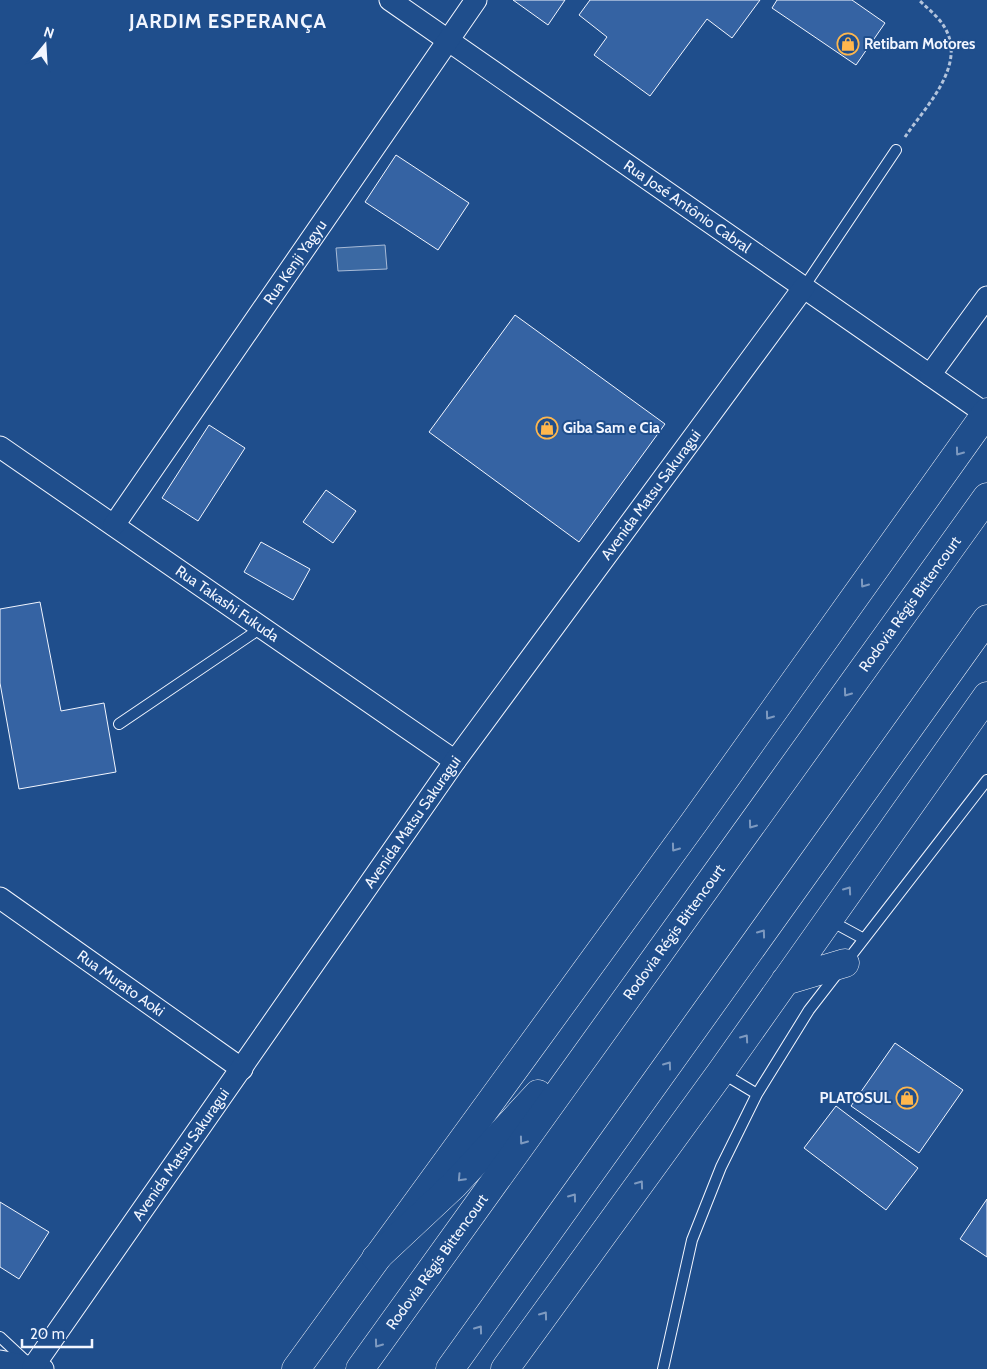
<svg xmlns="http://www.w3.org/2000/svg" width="987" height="1369" font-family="Cabin,sans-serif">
<rect width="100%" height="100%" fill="#1f4e8c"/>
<path fill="#3b69a3" stroke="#a8bbd7" d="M385,245l2,24 -49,2 -2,-23z"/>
<path fill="#3563a3" stroke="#f2f6ff" d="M513,0h52l-17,25z
M590,0h170l-28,38 -25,-19 -57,77 -56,-41 13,-18 -28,-22z
M777,0h75l33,23 -29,42 -84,-57z
M396,155l73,48 -31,47 -73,-48z
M515,315l150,109 -86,118 -150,-110z
M209,425l36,23 -47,73 -36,-23z
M326,490l30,21 -23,32 -30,-21z
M261,542l49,27 -17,31 -49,-28z
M40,602l21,109 43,-8 12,69 -97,17 -19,-106v-74z
M895,1043l68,47 -44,63 -68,-47z
M836,1106l82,62 -32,42 -82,-62z
M987,1199v58l-27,-18z
M0,1202l49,30 -30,47 -19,-12z"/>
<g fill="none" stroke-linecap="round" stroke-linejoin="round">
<g stroke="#f2f6ff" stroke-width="12">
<path id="lane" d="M804,287l92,-137
M119,724l142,-96
M829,920l35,19
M722,1073l35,21 52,-84 178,-230
M0,1337l27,25
M663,1369l29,-129 29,-73 36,-73"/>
</g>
<g stroke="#f2f6ff" stroke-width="23">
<g id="street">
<path id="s1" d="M390,0l596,414"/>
<path d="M930,375l57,-78"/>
<path id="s2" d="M0,447l455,314"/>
<path id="s3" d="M114,525l362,-525"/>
<path id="s4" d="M0,898l242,171"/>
<path d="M0,1361l43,8"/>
<path id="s5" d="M33,1367l422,-606 349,-474"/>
</g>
</g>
<g stroke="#f2f6ff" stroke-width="29">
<path id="primary" d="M785,981l60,-18
M296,1369l399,-548 292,-409
M505,1369l216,-297 266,-376"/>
</g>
<g stroke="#f2f6ff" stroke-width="29">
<g id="highway">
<path d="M376,1258l78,-73 84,-91"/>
<path id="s6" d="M360,1369l627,-872"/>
<path d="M450,1369l537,-750"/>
</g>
</g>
<path stroke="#b3c4dc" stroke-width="3" stroke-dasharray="4 2.5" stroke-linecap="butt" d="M905,137c20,-30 62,-71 40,-109 -6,-11 -17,-19 -26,-28"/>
<use href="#lane" stroke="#1f4e8c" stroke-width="10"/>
<use href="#street" stroke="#1f4e8c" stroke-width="21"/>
<use href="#primary" stroke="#1f4e8c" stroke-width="28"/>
<use href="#highway" stroke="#1f4e8c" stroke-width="28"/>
</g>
<defs><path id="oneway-chevron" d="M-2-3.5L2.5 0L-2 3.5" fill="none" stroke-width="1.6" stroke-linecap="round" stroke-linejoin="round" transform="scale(1.25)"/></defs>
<g stroke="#7e9ac0">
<use href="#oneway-chevron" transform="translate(959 452) rotate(126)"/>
<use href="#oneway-chevron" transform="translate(864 584) rotate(126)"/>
<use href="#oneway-chevron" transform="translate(847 693) rotate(126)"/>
<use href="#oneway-chevron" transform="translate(769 716) rotate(126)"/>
<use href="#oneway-chevron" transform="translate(752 825) rotate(126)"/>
<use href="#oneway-chevron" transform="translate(675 848) rotate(126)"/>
<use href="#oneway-chevron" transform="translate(848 890) rotate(-55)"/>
<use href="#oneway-chevron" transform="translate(762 933) rotate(-54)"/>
<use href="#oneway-chevron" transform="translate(745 1038) rotate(-55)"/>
<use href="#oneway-chevron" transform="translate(668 1065) rotate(-54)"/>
<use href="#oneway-chevron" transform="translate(523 1141) rotate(126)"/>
<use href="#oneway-chevron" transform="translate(461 1178) rotate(133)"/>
<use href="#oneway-chevron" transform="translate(640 1184) rotate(-54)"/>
<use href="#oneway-chevron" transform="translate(573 1197) rotate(-54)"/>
<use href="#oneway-chevron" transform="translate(544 1315) rotate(-54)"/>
<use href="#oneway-chevron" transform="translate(479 1329) rotate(-54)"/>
<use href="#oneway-chevron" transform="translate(378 1344) rotate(126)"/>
</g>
<defs>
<g id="shop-ring" transform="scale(1.125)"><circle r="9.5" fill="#1f4e8c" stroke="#ffb74d" stroke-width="1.5"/><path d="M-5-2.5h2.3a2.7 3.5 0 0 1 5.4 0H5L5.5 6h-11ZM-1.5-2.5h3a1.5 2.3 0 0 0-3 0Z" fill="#ffb74d"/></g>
</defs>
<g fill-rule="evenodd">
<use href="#shop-ring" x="848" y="44"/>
<use href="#shop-ring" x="547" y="428"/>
<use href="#shop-ring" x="907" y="1098"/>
</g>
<g text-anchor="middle" stroke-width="4" stroke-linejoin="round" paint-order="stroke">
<g font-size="15" font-weight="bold" fill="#f2f6ff" stroke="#1f4e8c" text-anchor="start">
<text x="864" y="49">Retibam Motores</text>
<text x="563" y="433">Giba Sam e Cia</text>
<text x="891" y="1103" text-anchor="end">PLATOSUL</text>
</g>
<g font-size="15" fill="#f2f6ff" stroke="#1f4e8c">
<text dy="5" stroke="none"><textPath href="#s1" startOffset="362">Rua José Antônio Cabral</textPath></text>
<text dy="5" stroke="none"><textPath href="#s3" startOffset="319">Rua Kenji Yagyu</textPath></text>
<text dy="5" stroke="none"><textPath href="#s5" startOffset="1069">Avenida Matsu Sakuragui</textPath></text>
<text dy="5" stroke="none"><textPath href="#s2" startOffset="276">Rua Takashi Fukuda</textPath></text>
<text dy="5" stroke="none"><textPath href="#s6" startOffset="942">Rodovia Régis Bittencourt</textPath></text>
<text dy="5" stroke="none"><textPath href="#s5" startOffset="664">Avenida Matsu Sakuragui</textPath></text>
<text dy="5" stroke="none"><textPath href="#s6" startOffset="538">Rodovia Régis Bittencourt</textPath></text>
<text dy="5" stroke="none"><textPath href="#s4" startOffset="148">Rua Murato Aoki</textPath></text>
<text dy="5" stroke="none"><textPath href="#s5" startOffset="259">Avenida Matsu Sakuragui</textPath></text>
<text dy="5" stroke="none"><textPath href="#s6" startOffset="132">Rodovia Régis Bittencourt</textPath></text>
</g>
<g font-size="20" font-weight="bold" letter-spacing="1" fill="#f2f6ff" stroke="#1f4e8c">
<text x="228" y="28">JARDIM ESPERANÇA</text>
</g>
</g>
<g transform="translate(45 45) rotate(18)" stroke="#1f4e8c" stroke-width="4" paint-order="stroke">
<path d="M0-4L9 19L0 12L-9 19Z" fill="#f2f6ff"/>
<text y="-8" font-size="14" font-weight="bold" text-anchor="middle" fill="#f2f6ff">N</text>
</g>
<path d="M22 1339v8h70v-8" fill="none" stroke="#f2f6ff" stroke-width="2.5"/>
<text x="30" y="1339" font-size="15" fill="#f2f6ff" stroke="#1f4e8c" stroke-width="4" paint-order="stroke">20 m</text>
</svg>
